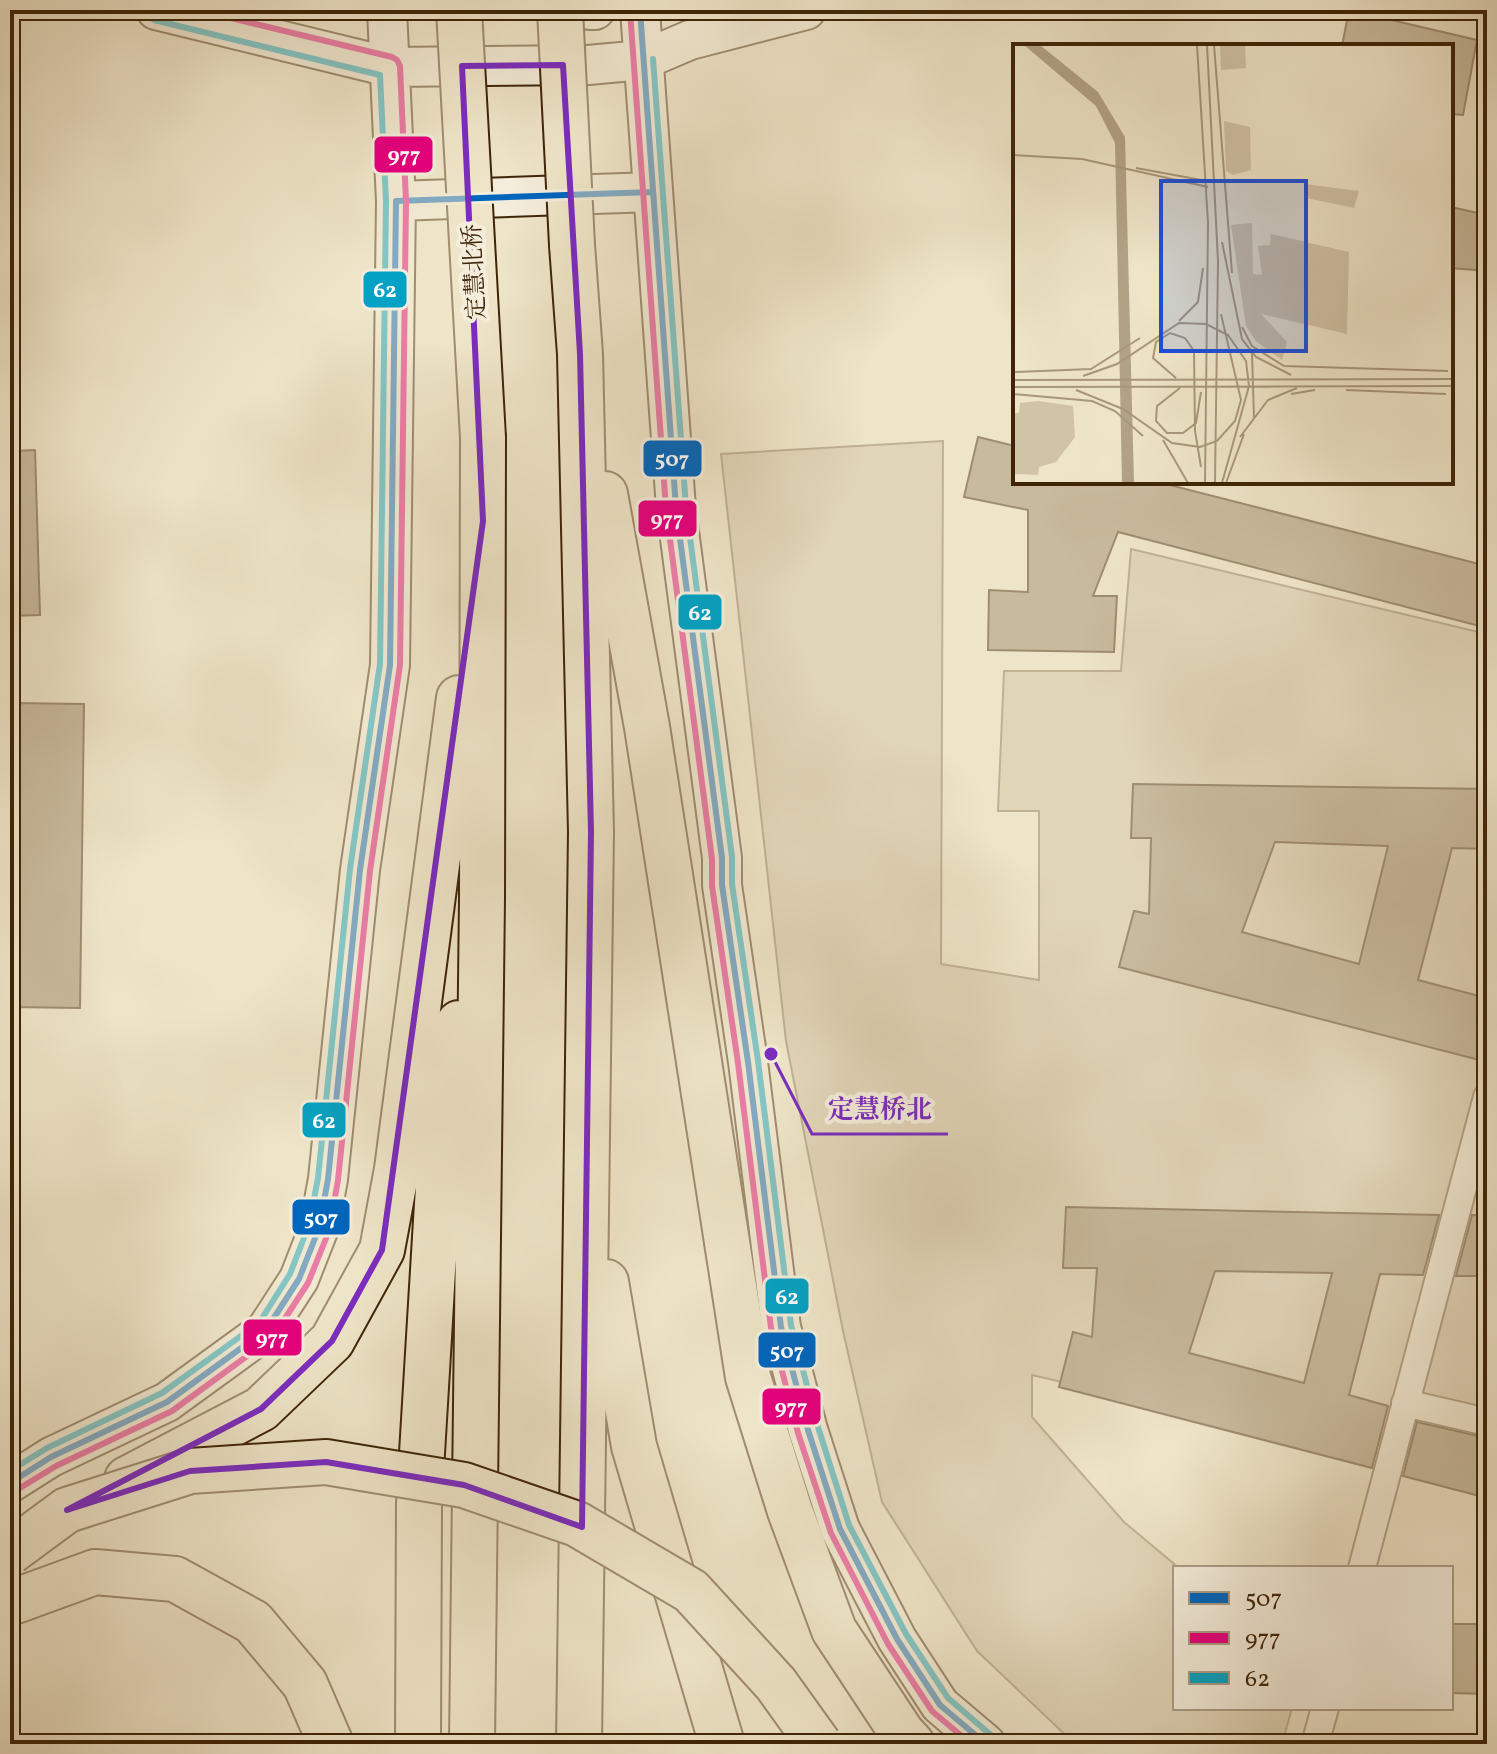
<svg xmlns="http://www.w3.org/2000/svg" width="1497" height="1754" font-family="Vollkorn,'Noto Serif SC',serif">
<rect width="100%" height="100%" fill="#eee4c7"/>
<filter id="stains"><feTurbulence type="fractalNoise" baseFrequency=".0025" numOctaves="4"/><feColorMatrix values="0 0 0 0 .2 0 0 0 0 .09 0 0 0 0 .02 0 0 0 .5 -.17"/></filter>
<radialGradient id="worn" r=".72"><stop offset=".6" stop-color="#630" stop-opacity="0"/><stop offset="1" stop-color="#630" stop-opacity=".3"/></radialGradient>
<path fill="#d0c3a6" stroke="#887456" stroke-width="2" d="M943,441l-2,523 98,16v-169h-41l6,-140h117l10,-122 356,85v847l-455,-106v42l92,105 55,46h-4v140h117l-10,36h-207l-98,-93 -95,-149 -39,-171 -57,-290 -65,-587z"/>
<path fill="#9a886b" stroke="#3f2407" stroke-width="2" fill-rule="evenodd" d="M1349,10l128,30 -14,75 -12,-1v-68h-109z
M1451,207l36,8v56l-36,-3z
M978,437l37,9v36h143l329,84v62l-369,-96 -25,64h24l-3,56 -126,-2 1,-60 39,2v-82l-64,-13z
M35,450l5,165 -30,1v-165z
M10,703l74,1 -4,304 -70,-1z
M1133,784l354,5v60l-35,-1 -34,132 69,18v64l-368,-95 15,-56 15,3 2,-76h-20zM1275,842l113,4 -29,118 -117,-32z
M1066,1207l373,8 -16,60 -43,-1 -31,121 39,11 -16,62 -313,-81 14,-55 19,5 5,-69h-34zM1215,1271l117,2 -28,110 -115,-30z
M1472,1215l15,1v60h-31z
M1417,1422l70,16v60l-84,-22z
M1451,1624h36v70l-36,-1z"/>
<g fill="none" stroke-linecap="round" stroke-linejoin="round">
<g stroke="#6b5437" stroke-width="30">
<path id="street" d="M1405,1403l82,19
M1362,1568l125,-471
M1315,1744l10,-36"/>
</g>
<g stroke="#3f2407" stroke-width="42">
<path id="secondary" d="M156,10l234,57 198,-2 55,-5 47,-20 116,-30
M590,10h5
M640,10l36,498 46,350v27l26,177 33,265 27,103 32,99 57,110 43,66 46,39
M396,201l257,-9
M10,1483l41,-26 116,-55 99,-72 33,-51 20,-51 9,-49 32,-309 30,-205 6,-464 -9,-191"/>
</g>
<g stroke="#3f2407" stroke-width="48">
<path id="highway" d="M572,245l8,109 11,478 -12,912
M605,494l42,233 101,650 42,134 44,119 68,103 10,11
M606,1282l28,164 88,298
M127,1479l134,-70 71,-68 50,-91 15,-81 62,-471
M10,1603l85,-31 80,7 78,43 52,62 26,60
M418,1744l1,-241 23,-382 17,-98
M472,1744l10,-846 1,-460"/>
</g>
<use href="#street" stroke="#f4eddb" stroke-width="26"/>
<use href="#secondary" stroke="#f4eddb" stroke-width="38"/>
<use href="#highway" stroke="#eee4c7" stroke-width="44"/>
<g stroke="#3f2407" stroke-width="48" stroke-linecap="butt">
<path id="highway-bridge" d="M459,10l24,428
M560,10l12,235
M10,1552l57,-42 123,-39 136,-9 138,23 113,39 114,67 85,93 43,60"/>
</g>
<use href="#highway-bridge" stroke="#eee4c7" stroke-width="44"/>
<g stroke="#f4eddb" stroke-width="12">
<path id="bus-1" d="M640,10l36,498 46,350v27l26,177 33,265 27,103 32,99 57,110 43,66 46,39
M10,1483l41,-26 116,-55 99,-72 33,-51 20,-51 9,-49 32,-309 30,-205 6,-464 257,-9"/>
</g>
<g stroke="#f4eddb" stroke-width="12">
<path id="bus-2" d="M630,11l36,498 46,350v27l26,177 33,265 27,105 33,100 57,111 44,67 39,33
M15,1491l41,-25 116,-55 101,-74 35,-54 21,-52 9,-51 32,-309 30,-206 6,-464 -6,-135 -3,-6 -5,-3 -194,-47"/>
</g>
<g stroke="#f4eddb" stroke-width="12">
<path id="bus-3" d="M653,59l33,448 46,350v27l26,177 33,264 27,102 31,98 57,109 42,64 44,38
M10,1471l37,-23 115,-55 97,-70 31,-49 19,-49 9,-47 32,-309 30,-205 6,-463 -6,-126 -226,-55"/>
</g>
<use href="#bus-1" stroke="#0065bd" stroke-width="6"/>
<use href="#bus-2" stroke="#e5007d" stroke-width="6"/>
<use href="#bus-3" stroke="#03a2c4" stroke-width="6"/>
</g>
<path d="M0 0H1497V1754H0ZM563,65l17,289 11,478 -9,695 -118,-42 -138,-23 -136,9 -123,39 194,-101 71,-68 50,-91 101,-729 -21,-455z" fill="#eee4c7" fill-opacity=".55" fill-rule="evenodd"/>
<path fill="none" stroke="#7b2cbf" stroke-width="6" stroke-linejoin="round" d="M563,65l17,289 11,478 -9,695 -118,-42 -138,-23 -136,9 -123,39 194,-101 71,-68 50,-91 101,-729 -21,-455z"/>
<g text-anchor="middle" stroke-width="8" stroke-linejoin="round" paint-order="stroke">
<g font-size="24" fill="#3f2407" stroke="#f4eddb">
<text transform="translate(474 272) rotate(-93)" y="8">定慧北桥</text>
</g>
</g>
<g transform="translate(1013 44)">
<rect width="440" height="440" fill="#eee4c7"/>
<path d="M207,1h25l1,23 -25,2zM211,77l26,6 1,43 -18,5 -7,-4zM291,140l55,7 -5,17 -48,-10zM239,179l1,51 9,1 -4,-29 12,-1 1,-11 78,18 -2,82 -86,-20 26,28 -5,18 -26,-19 -10,-15 -15,-101zM25,357l35,5 2,31 -19,25 -17,5 -1,8 -25,-1v-61h6l1,-10z" fill="#d0c3a6"/>
<path d="M11,1h16l58,47 27,45 9,346h-12l-7,-340 -19,-37z" fill="#b2a386"/>
<path fill="none" stroke="#a8977a" stroke-width="2" d="M184,1l11,178 -3,260M194,1l11,216 -3,222M201,1l18,228M0,111l69,4 126,28M123,124l71,13M209,198l20,97 14,18 35,18M166,277l19,-19 5,-34M229,283l10,19 32,20 164,5M239,309l2,65M0,328l78,-3 49,-31M70,332l34,-12 62,-41 27,1 22,11 18,26 3,25 -27,97M163,334l-23,-20 3,-16 14,-9 15,5 9,13 1,80 6,36M0,336l440,-1M0,343l440,-1M167,344l-23,18 -1,15 11,12h16l13,-10 5,-31M63,346l47,19 49,34 28,4 17,-6 18,-20 6,-21 -20,-86M333,346l100,4M0,350l79,7 23,10 28,25M278,350l24,-4M227,393l28,-37 29,-12M150,396l25,43M213,439l18,-49"/>
<path fill="#1d4ed8" fill-opacity="0.15" stroke="#1d4ed8" stroke-width="4" d="M148,137h145v170h-145z"/>
<rect width="440" height="440" fill="none" stroke="#3f2407" stroke-width="4"/>
</g>
<path fill="none" stroke="#7b2cbf" stroke-width="3" d="M771 1054L812 1134H948"/>
<circle fill="#7b2cbf" stroke="#f4eddb" stroke-width="3" cx="771" cy="1054" r="8"/>
<g font-size="26" text-anchor="middle" font-weight="bold" fill="#7b2cbf" stroke="#f4eddb" stroke-width="8" stroke-linejoin="round" paint-order="stroke">
<text x="880" y="1118">定慧桥北</text>
</g>
<g stroke="#f4eddb" stroke-width="3">
<rect x="373" y="135" width="61" height="39" rx="8" fill="#e5007d"/>
<rect x="362" y="270" width="46" height="39" rx="8" fill="#03a2c4"/>
<rect x="642" y="439" width="61" height="39" rx="8" fill="#0065bd"/>
<rect x="637" y="499" width="61" height="39" rx="8" fill="#e5007d"/>
<rect x="677" y="593" width="46" height="38" rx="8" fill="#03a2c4"/>
<rect x="301" y="1101" width="46" height="38" rx="8" fill="#03a2c4"/>
<rect x="291" y="1198" width="60" height="38" rx="8" fill="#0065bd"/>
<rect x="764" y="1277" width="46" height="38" rx="8" fill="#03a2c4"/>
<rect x="242" y="1318" width="61" height="39" rx="8" fill="#e5007d"/>
<rect x="757" y="1331" width="60" height="38" rx="8" fill="#0065bd"/>
<rect x="761" y="1387" width="61" height="39" rx="8" fill="#e5007d"/>
</g>
<g font-size="22" text-anchor="middle" font-weight="bold" fill="#fff">
<text x="404" y="162">977</text>
<text x="385" y="297">62</text>
<text x="672" y="466">507</text>
<text x="667" y="526">977</text>
<text x="700" y="620">62</text>
<text x="324" y="1128">62</text>
<text x="321" y="1225">507</text>
<text x="787" y="1304">62</text>
<text x="272" y="1345">977</text>
<text x="787" y="1358">507</text>
<text x="791" y="1414">977</text>
</g>
<rect width="1497" height="1754" fill="none" stroke="#eee4c7" stroke-width="40"/>
<rect x="12" y="12" width="1473" height="1730" fill="none" stroke="#3f2407" stroke-width="4"/>
<rect x="20" y="20" width="1457" height="1714" fill="none" stroke="#3f2407" stroke-width="2"/>
<rect x="1173" y="1566" width="280" height="144" fill="#f4eddb" stroke="#ac9d86" stroke-width="2"/>
<rect x="1189" y="1592" width="40" height="12" fill="#0065bd" stroke="#ac9d86" stroke-width="2"/>
<text x="1245" y="1606" font-size="24" fill="#3f2407">507</text>
<rect x="1189" y="1632" width="40" height="12" fill="#e5007d" stroke="#ac9d86" stroke-width="2"/>
<text x="1245" y="1646" font-size="24" fill="#3f2407">977</text>
<rect x="1189" y="1672" width="40" height="12" fill="#03a2c4" stroke="#ac9d86" stroke-width="2"/>
<text x="1245" y="1686" font-size="24" fill="#3f2407">62</text>
<rect width="100%" height="100%" filter="url(#stains)"/>
<rect width="100%" height="100%" fill="url(#worn)"/>
</svg>
